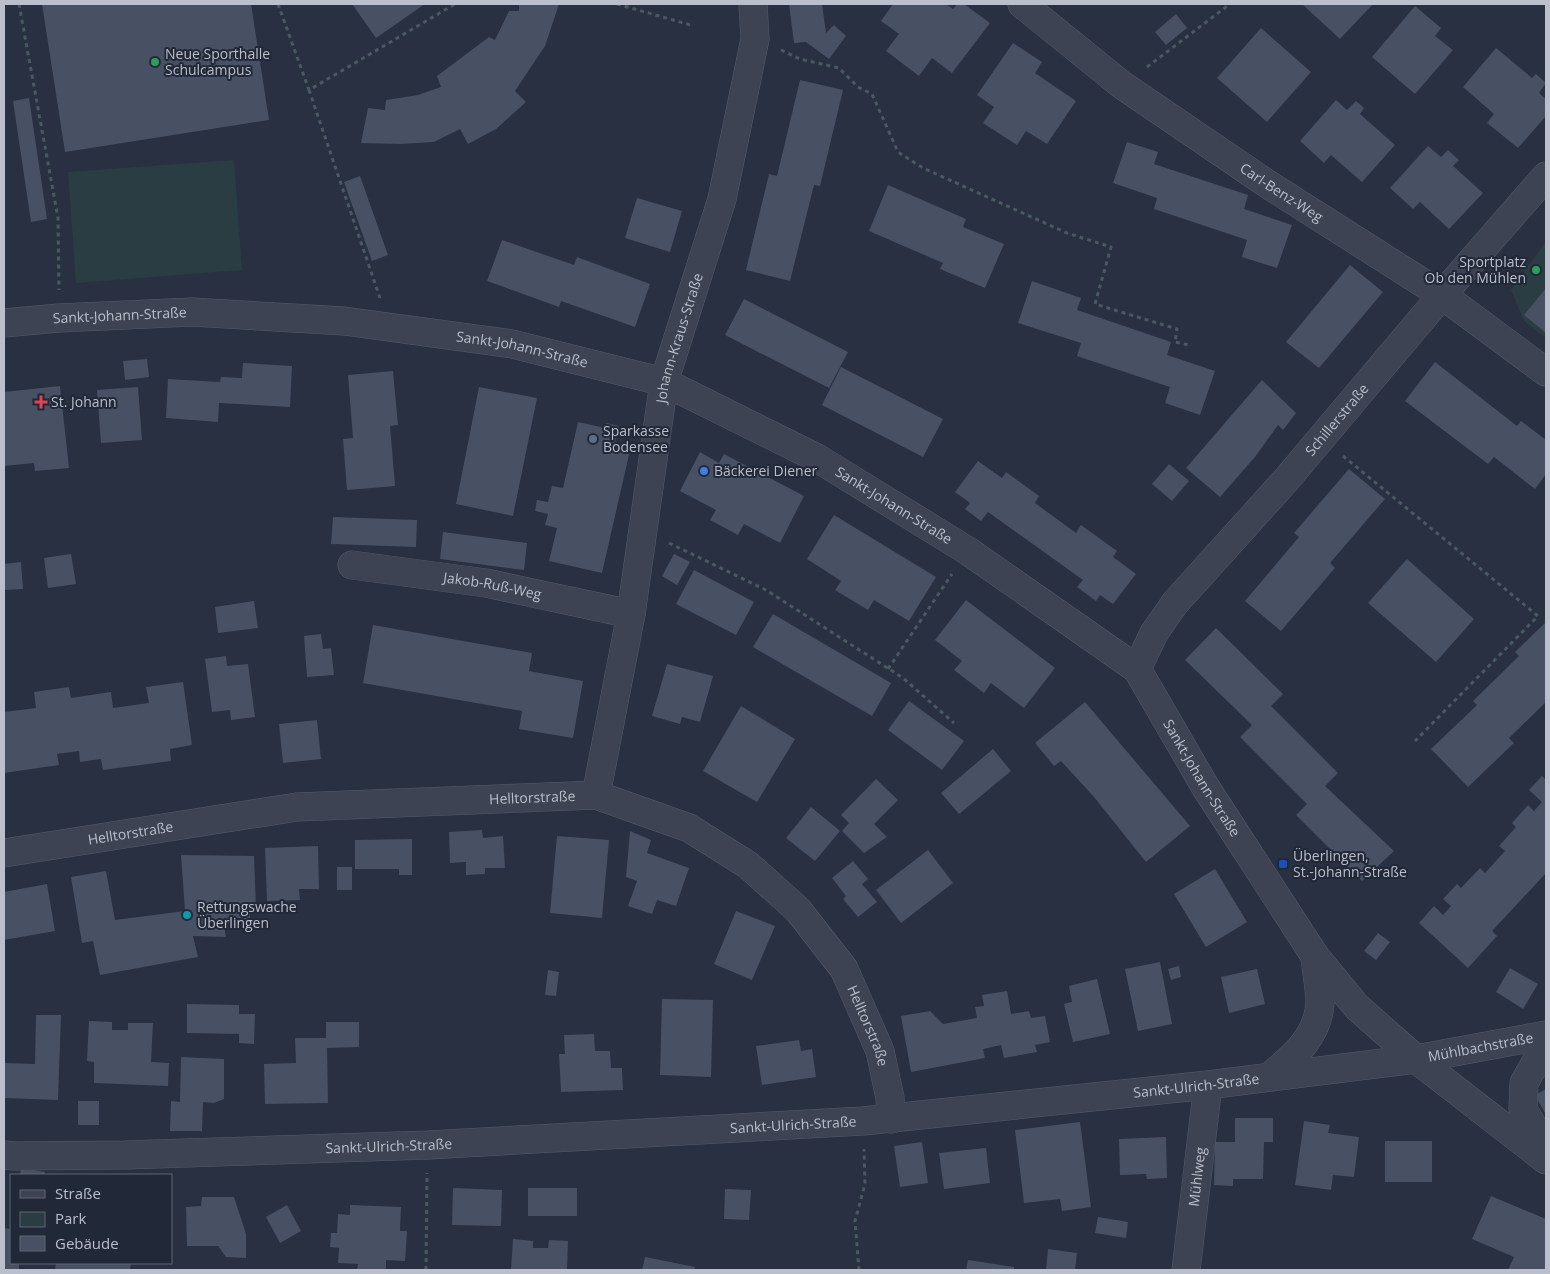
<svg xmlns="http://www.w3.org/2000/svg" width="1550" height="1274" font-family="'Open Sans',sans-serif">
<rect width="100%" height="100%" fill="#283042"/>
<path fill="#2a3d43" d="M234,160l8,110 -166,13 -8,-111z
M1546,241v97l-22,-17 -13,-31z"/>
<path fill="#485063" d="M42,4h209l18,116 -204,32z
M352,4h73l-49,34z
M519,4h40l-14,42 -30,45 11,11 -30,27 -28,15 -8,-15 -26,13 -35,2 -38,-1 7,-35 17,2 1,-10 32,-5 23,-8 -4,-11 52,-39 6,3 14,-29h10z
M789,4h33l4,29 8,-8 12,11 -17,23 -23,-17 -12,1z
M893,4h53l7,5 4,-5h7l26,19 -38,50 -20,-15 -13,18 -33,-25 13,-17 -18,-13z
M1302,4h71l-33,35z
M1415,6l26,22 -6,8 18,14 -38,44 -43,-37z
M1176,14l11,14 -21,17 -11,-13z
M1261,28l50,44 -44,50 -50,-44z
M1013,43l29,19 -7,11 41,28 -29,43 -21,-13 -9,14 -34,-22 11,-16 -17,-12z
M1496,48l36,30 4,-4 10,9 -7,10 7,6v17l-28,32 -31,-25 7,-9 -31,-27z
M800,80l43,10 -23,96 -6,-1 -24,96 -44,-11 23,-96 8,2z
M29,98l18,121 -16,3 -18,-121z
M1336,100l11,10 9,-9 8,7 -4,6 35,31 -33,37 -31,-27 -7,8 -24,-22z
M1127,142l31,10 -4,12 94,31 -4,14 48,16 -15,43 -35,-11 5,-17 -93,-31 3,-11 -44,-15z
M1428,146l13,11 7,-7 11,10 -6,6 30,27 -34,36 -29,-27 -7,7 -23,-21z
M360,176l28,79 -16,6 -28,-79z
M888,185l78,34 -3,8 41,17 -19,44 -45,-19 3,-6 -74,-32z
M637,198l45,13 -12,41 -45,-14z
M502,240l72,25 3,-8 73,27 -15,43 -74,-26 -2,6 -72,-26z
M1350,265l33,27 -64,76 -33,-26z
M1032,281l49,17 -4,12 94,32 -4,13 48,16 -15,44 -35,-12 5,-16 -93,-31 4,-13 -63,-20z
M1546,288v45l-22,-18z
M744,299l104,53 -19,36 -104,-53z
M147,359l2,18 -24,3 -2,-19z
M1435,362l82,64 4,-5 25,19v34l-11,15 -41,-32 -6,7 -83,-63z
M243,363l49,3 -2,41 -71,-4 -1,19 -52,-4 2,-39 52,3 1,-5 21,1z
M841,367l102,52 -20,38 -101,-52z
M393,371l5,54 -8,1 5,60 -48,4 -4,-51 10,-1 -5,-63z
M1262,380l34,33 -13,17 -5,-5 -23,32 -35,40 -34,-29z
M60,386l9,82 -34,3 -1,-8 -30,3v-74z
M138,387l4,53 -41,3 -4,-53z
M479,387l58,11 -24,118 -57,-12z
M578,422l27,6 1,-5 13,3 -4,17 16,3 -29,127 -53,-12 8,-33 -12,-3 3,-11 -13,-3 2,-11 11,2 4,-16 11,2z
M700,452l19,11 5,-9 80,42 -24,47 -36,-19 -6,11 -28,-15 6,-10 -36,-19z
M978,461l24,17 4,-6 33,24 -4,7 41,30 5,-8 36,26 -4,6 23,17 -23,30 -13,-9 -4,6 -19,-14 6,-7 -95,-68 -7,9 -16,-12 5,-6 -15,-11z
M1169,464l20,17 -17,20 -20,-17z
M1349,469l36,30 -55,64 5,5 -54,63 -36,-30 54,-64 -5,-4z
M834,515l102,62 -27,44 -35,-21 -6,10 -33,-20 6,-9 -34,-22z
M333,517l84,3 -1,27 -85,-3z
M443,532l84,11 -3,27 -84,-11z
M71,554l5,30 -28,4 -4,-30z
M674,554l16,8 -13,23 -15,-9z
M1407,559l67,60 -38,43 -68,-59z
M21,562l2,27 -19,1v-26z
M694,570l60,32 -18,33 -60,-31z
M966,600l89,68 -31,40 -33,-25 -7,10 -30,-23 8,-9 -27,-21z
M254,601l4,27 -40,5 -3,-26z
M773,614l118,69 -19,33 -119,-69z
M1546,622v80l-37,36 5,5 -46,44 -37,-38 46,-44 -4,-4 46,-45 -4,-4z
M373,625l159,28 -3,18 54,10 -10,57 -54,-9 3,-18 -159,-28z
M1216,628l67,66 -12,12 67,67 -13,13 69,65 -32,30 -66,-66 11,-11 -67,-67 12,-12 -67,-65z
M321,634l2,15 8,-1 3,27 -27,2 -3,-41z
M226,656l1,10 21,-2 7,53 -24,3 -1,-10 -18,2 -7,-53z
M667,664l46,12 -13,46 -18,-5 -2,7 -28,-8z
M183,682l9,63 -22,4 1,12 -68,9 -2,-11 -21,3 -1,-11 -22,3 2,11 -55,8v-61l32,-4 -2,-16 35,-5 2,11 40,-6 2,16 36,-5 -3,-16z
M909,701l55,40 -22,29 -54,-40z
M1085,702l105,124 -44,36 -52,-65 -33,-36 -7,5 -19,-23z
M741,706l54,33 -38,63 -54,-31z
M317,720l4,39 -38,4 -4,-39z
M993,749l18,22 -52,43 -18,-21z
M1542,776l4,4v93l-54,58 5,5 -29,32 -49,-45 15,-17 9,9 8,-9 -8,-7 14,-15 4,4 19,-20 5,5 20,-22 -6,-5 17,-19 -4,-4 16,-18 6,6 8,-9 -13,-12z
M876,779l22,21 -24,24 13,13 -23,16 -22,-22 7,-8 -8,-8z
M811,807l29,24 -25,30 -29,-23z
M482,830l1,8 20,-2 2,32h-20v6l-19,1v-13l-16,1 -1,-31z
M630,831l21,9 -4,13 42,15 -13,38 -19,-6 -5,14 -24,-8 9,-25 -11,-4z
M557,836l52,4 -7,78 -52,-5z
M412,839v36h-13v-6h-44v-29z
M318,846l1,43h-20l1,11 -33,1 -2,-53z
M928,850l25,33 -52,40 -25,-33z
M181,855l73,1 2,53h-6v16h-26l2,12 -33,-1 5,21 -98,18 -7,-34 -11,2 -11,-66 35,-6 9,49 70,-9z
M853,861l15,18 -6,5 15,18 -19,15 -15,-18 3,-3 -14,-18z
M337,867h15v23h-15z
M1215,869l32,53 -41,25 -32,-53z
M47,884l8,47 -51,9v-48z
M736,911l39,15 -23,54 -38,-16z
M1378,933l12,9 -14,18 -12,-9z
M1160,962l12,62 -34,7 -13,-62z
M1179,966l2,11 -10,3 -3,-11z
M1510,968l28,16 -15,25 -27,-17z
M1257,969l8,35 -36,9 -8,-36z
M548,970l11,2 -3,24 -11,-1z
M1097,979l13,55 -37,8 -9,-38 8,-2 -3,-16z
M1007,991l4,23 18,-3 2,7 14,-2 5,26 -15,3 2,7 -33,6 -3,-13 -18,4 2,9 -74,14 -10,-56 29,-5 13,13 34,-6 -2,-11 9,-1 -2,-11z
M662,999l51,1 -2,77 -51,-2z
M187,1004l52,1v9h16l-1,30 -15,-1v-9l-52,-1z
M36,1015h25l-3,85 -54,-2v-35l31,1z
M89,1021l23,1v8h16v-7h25l-2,39 18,1 -1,23 -74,-3v-21l-7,-1z
M326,1022h33v25l-32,1 1,55 -63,1 -1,-40 32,-1 -1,-25h31z
M594,1034l1,17h15l1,17h11l1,22 -62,2 -2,-38h6l-1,-19z
M799,1040l2,11 11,-2 4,28 -54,8 -6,-39z
M181,1057l43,2v40l-10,4 -11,-1 -1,29h-32l1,-30 9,1z
M1546,1089v26l-11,-20z
M78,1101h21v24h-21z
M1235,1118h38v24h-9l-1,37h-30v7l-19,-1 1,-43h20z
M1304,1121l26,4 -2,8 31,4 -5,40 -21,-2 -2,15 -36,-5z
M1080,1122l11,85 -29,4 -2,-12 -36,4 -9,-73z
M1166,1137l1,41 -20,1 -1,-5 -26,1 -1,-36z
M1385,1141h47v41h-47z
M922,1142l6,41 -28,4 -6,-41z
M986,1148l4,35 -46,6 -5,-36z
M21,1168l24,4 -1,3h-24z
M453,1188l49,2 -1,36 -49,-1z
M528,1188h49v28h-49z
M725,1189l26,1 -2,30 -25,-1z
M1491,1196l55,23v51h-38l6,-13 -42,-18z
M202,1197h32l12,37v24l-20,-1 -8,-11h-31l-1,-39 15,-1z
M287,1205l14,26 -21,12 -14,-26z
M350,1205l51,2 -1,24h7l-2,30 -19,-1v10h-29l1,-6 -20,-1 1,-15 -9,-1 1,-14h6l1,-19 12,1z
M1098,1217l30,5 -2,16 -31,-5z
M4,1228l7,1v34h8v7h-15z
M513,1239l20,2v7h15l1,-8 19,1 -1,29h-56z
M1048,1249l29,4 -2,17h-29z
M645,1257l50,10 -1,3h-52z
M968,1260l46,7v3h-48z
M56,1263h75l-1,7h-75z"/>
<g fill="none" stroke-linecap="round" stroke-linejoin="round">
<g stroke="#555b69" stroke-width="29">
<g id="minor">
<path id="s1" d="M1022,4l100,81 147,100 173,110 104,77"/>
<path id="s2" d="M4,323l55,-5 133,-6 152,9 168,23 152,38 153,76 151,93 169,118 69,119 109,168 42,51 59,52 130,101"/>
<path id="s3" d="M352,565l134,18 145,31"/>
<path id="s4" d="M1137,669l17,-36 21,-30 111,-123 156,-185 104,-119"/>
<path id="s5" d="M596,795l35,-181 33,-232 58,-183 33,-160 -2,-35"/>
<path id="s6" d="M4,853l293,-46 299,-12 93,33 59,37 50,45 46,59 36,82 10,47 1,21"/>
<path d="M1546,1050l-5,3 -17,30 -1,26 23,40"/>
<path d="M1269,1077c24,-20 49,-40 51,-74 0,-15 -4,-32 -5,-47"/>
<path id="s7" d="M4,1155l11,1 110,-1 303,-10 435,-24 345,-36 135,-17 73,-9 130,-24"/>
<path id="s8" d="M1186,1270l22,-185"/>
</g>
</g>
<path stroke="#495a5f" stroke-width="3" stroke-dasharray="4 4" stroke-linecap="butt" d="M19,4l39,214 1,72
M278,4l31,86 146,-86
M617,4l77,22
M781,50l19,9 39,9 19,19 14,7 26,58 25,16 144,65 44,14 -16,57 82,25 -2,13 14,3
M1147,67l83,-63
M309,90l71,208
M1343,456l195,160 -123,125
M669,543l97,47 137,88 51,45
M888,669l64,-95
M426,1270l1,-97
M859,1270l-4,-49 10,-37 -1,-35"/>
<use href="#minor" stroke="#3d4352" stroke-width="28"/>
</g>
<g fill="#2e9e5b" stroke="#212837" stroke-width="2">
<circle cx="155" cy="62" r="5"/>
<circle cx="1536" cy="270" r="5"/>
</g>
<path fill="#e0444e" stroke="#212837" stroke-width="2" d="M38.5 394.5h5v5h5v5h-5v5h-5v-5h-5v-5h5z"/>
<circle fill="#5c6f8a" stroke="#212837" stroke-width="2" cx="593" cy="439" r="5"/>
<circle fill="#3f7fe0" stroke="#212837" stroke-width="2" cx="704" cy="471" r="5"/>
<rect fill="#1a4fb4" stroke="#212837" stroke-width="2" x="1278" y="859" width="10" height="10" rx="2.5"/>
<circle fill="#0f9aa8" stroke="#212837" stroke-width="2" cx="187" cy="915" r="5"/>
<g text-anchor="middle" stroke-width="4" stroke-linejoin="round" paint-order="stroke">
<g font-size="14" fill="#babfcb" stroke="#212837" text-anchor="start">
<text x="165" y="59">Neue Sporthalle<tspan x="165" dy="16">Schulcampus</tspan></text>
<text x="1526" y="267" text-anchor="end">Sportplatz<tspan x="1526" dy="16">Ob den Mühlen</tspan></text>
<text x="51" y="407">St. Johann</text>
<text x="603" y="436">Sparkasse<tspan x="603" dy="16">Bodensee</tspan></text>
<text x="714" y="476">Bäckerei Diener</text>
<text x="1293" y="861">Überlingen,<tspan x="1293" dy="16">St.-Johann-Straße</tspan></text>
<text x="197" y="912">Rettungswache<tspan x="197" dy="16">Überlingen</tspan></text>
</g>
<g font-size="14" fill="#babfcb" stroke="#212837">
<text dy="5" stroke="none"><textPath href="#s1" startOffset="321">Carl-Benz-Weg</textPath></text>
<text dy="5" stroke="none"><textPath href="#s2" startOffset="116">Sankt-Johann-Straße</textPath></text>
<text dy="5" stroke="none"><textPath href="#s5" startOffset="465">Johann-Kraus-Straße</textPath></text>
<text dy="5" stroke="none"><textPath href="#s2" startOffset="521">Sankt-Johann-Straße</textPath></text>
<text dy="5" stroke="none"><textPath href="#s4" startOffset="321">Schillerstraße</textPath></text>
<text dy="5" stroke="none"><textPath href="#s2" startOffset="928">Sankt-Johann-Straße</textPath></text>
<text dy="5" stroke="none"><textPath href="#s3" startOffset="142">Jakob-Ruß-Weg</textPath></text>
<text dy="5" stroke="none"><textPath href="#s2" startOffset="1348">Sankt-Johann-Straße</textPath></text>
<text dy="5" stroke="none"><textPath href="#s6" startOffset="532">Helltorstraße</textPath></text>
<text dy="5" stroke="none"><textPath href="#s6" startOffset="128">Helltorstraße</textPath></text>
<text dy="5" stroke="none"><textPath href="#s6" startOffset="968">Helltorstraße</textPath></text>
<text dy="5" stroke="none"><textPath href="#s7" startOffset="1482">Mühlbachstraße</textPath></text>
<text dy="5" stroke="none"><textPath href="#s7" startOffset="1195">Sankt-Ulrich-Straße</textPath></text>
<text dy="5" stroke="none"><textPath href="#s7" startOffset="790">Sankt-Ulrich-Straße</textPath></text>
<text dy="5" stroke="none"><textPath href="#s7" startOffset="385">Sankt-Ulrich-Straße</textPath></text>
<text dy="5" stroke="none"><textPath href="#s8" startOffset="94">Mühlweg</textPath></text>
</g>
</g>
<rect width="1550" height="1274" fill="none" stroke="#babfcb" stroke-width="10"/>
<rect x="10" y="1174" width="162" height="90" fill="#212837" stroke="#5e6472"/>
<rect x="20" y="1190" width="25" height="8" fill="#3d4352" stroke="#5e6472"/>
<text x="55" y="1199" font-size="15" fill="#babfcb">Straße</text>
<rect x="20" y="1212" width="25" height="15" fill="#2a3d43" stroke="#5e6472"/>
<text x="55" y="1224" font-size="15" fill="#babfcb">Park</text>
<rect x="20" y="1236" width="25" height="15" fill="#485063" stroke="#5e6472"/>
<text x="55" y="1249" font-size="15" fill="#babfcb">Gebäude</text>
</svg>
